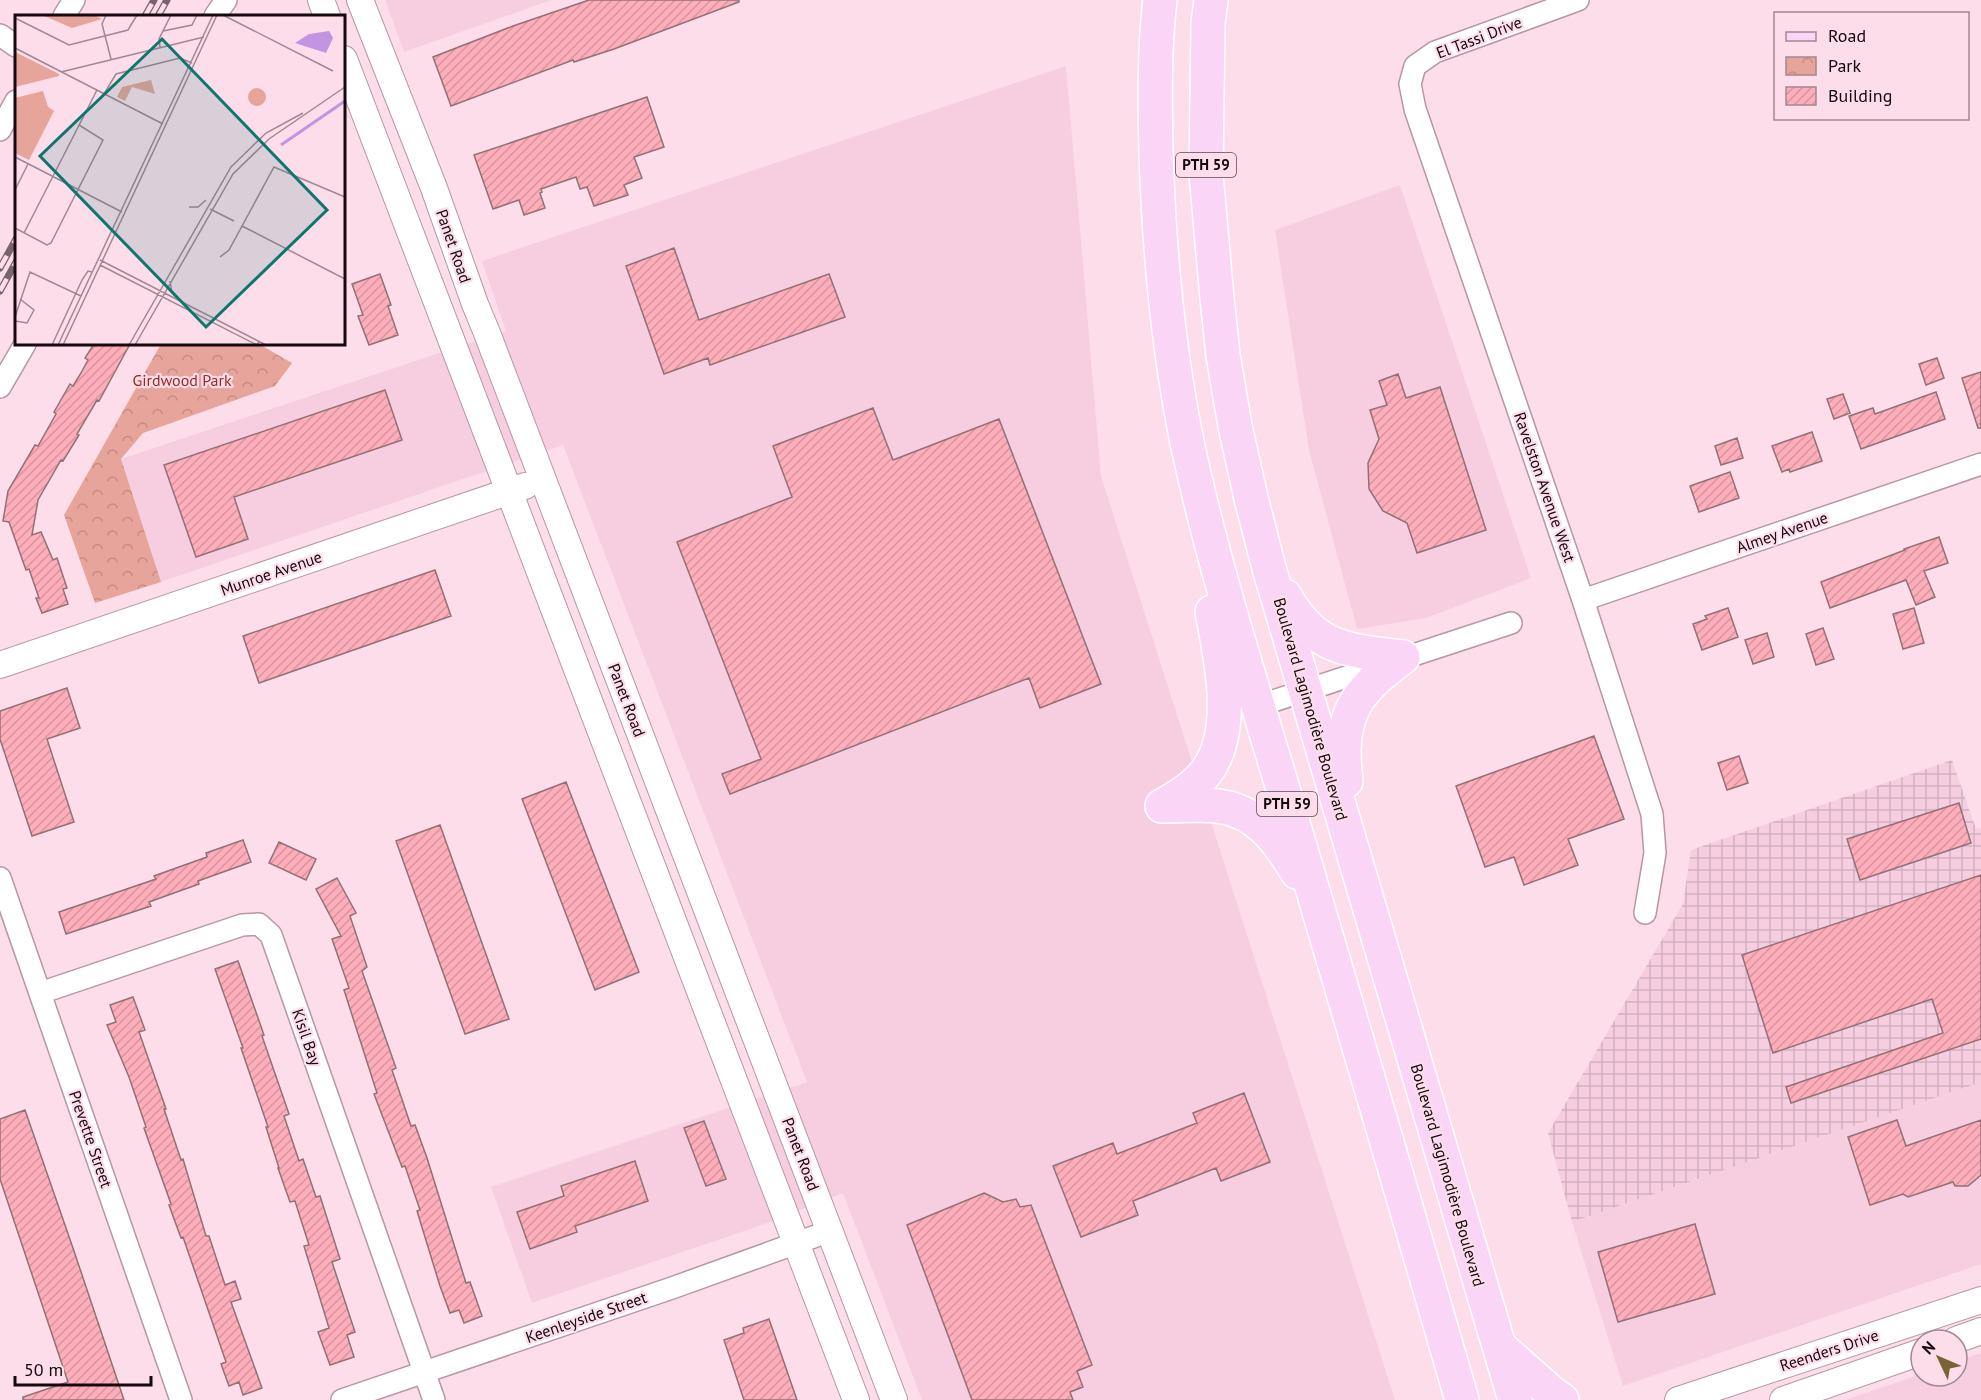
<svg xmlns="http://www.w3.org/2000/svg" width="1981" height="1400" font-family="'PT Sans',sans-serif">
<defs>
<pattern id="industrial-grid" width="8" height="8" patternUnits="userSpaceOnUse" patternTransform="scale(1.5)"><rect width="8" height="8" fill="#f6cee0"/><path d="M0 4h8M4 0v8" fill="none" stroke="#d2b0bf"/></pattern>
<pattern id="park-crowns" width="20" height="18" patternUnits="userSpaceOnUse" patternTransform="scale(1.5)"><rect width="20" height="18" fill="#e7a49a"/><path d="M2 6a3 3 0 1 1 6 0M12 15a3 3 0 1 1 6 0" fill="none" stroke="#c58c84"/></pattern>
<pattern id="building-hatch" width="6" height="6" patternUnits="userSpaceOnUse" patternTransform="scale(1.5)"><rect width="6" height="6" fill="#feaeba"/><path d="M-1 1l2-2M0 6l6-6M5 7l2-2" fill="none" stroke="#d9949f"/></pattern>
</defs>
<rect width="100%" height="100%" fill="#feddeb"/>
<path fill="#f6cee0" d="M385,0h167l-148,52z
M1066,66l35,410 294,924h-473l-79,-207 -81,32 -230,78 -41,-116 316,-105 -244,-637 -402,137 -40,-123 385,-128 -24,-70z
M1400,185l131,393 -105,40 -69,11 -48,-179 -34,-220z
M1981,1082v182l-358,122 -51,-164z
M1981,1353v47h-136l76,-26v2h36v-15z"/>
<path fill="url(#industrial-grid)" d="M1952,760l24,69 5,-1v254l-409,140 -24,-89 135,-229 8,-54z"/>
<path fill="url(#park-crowns)" d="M161,344h98l33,19 -17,23 -132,47 -22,26 40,123 -66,21 -31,-88z"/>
<path fill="url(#building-hatch)" stroke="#917175" stroke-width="1.5" d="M589,0h150v2l-125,47 -40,13 -1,-2 -122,46 -18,-49 80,-31z
M647,97l17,50 -30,10 8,21 -18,7 4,10 -34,11 -7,-19 -7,2 -4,-12 -35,12 1,3 -2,1 5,15 -21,7 -5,-15 -26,9 -19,-54z
M674,248l25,72 130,-46 16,43 -135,48 -2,-7 -44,16 -38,-108z
M380,274l11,31 -3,1 10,29 -29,10 -11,-29 5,-1 -11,-31z
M94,344h36l-31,57 -2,-1 -20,34 2,1 -16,26 -2,-1 -23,40 -6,35 9,-3 12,28 4,-2 10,30 -4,1 5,15 -26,9 -6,-15h3l-10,-29 -3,1 -17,-48 -6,-1 5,-30 27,-46 3,1 18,-32 -2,-2 16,-28 3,2 8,-13 7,-13 -3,-2z
M1937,358l7,20 -18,7 -7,-21z
M1981,372v56h-3l-16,-50z
M1398,374l8,24 34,-11 46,143 -69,23 -10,-30 -24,-12 -14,-22 -1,-26 11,-24 -9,-29 17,-5 -8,-24z
M385,390l17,50 -168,57 14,42 -52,18 -32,-92z
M1936,392l9,27 -84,30 -12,-33 24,-8 2,6z
M1843,394l7,19 -16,6 -7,-20z
M873,408l20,52 106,-41 102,265 -61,24 -11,-30 -299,116 -8,-20 39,-15 -84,-217 115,-45 -19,-51z
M1812,432l10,29 -32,11 -1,-3 -7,3 -10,-26z
M1737,438l6,20 -22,7 -6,-19z
M1730,472l9,26 -40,14 -9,-26z
M1939,537l9,26 -24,8 11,26 -19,8 -10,-25 -76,28 -9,-26 84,-32 -1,-1z
M435,570l16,46 -192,67 -16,-47z
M1728,608l10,29 -36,13 -9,-26 14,-5 -2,-3z
M1914,608l10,35 -21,6 -10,-35z
M1823,628l11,31 -18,6 -10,-31z
M1767,633l7,24 -21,7 -8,-24z
M67,688l13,40 -33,11 27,83 -42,14 -32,-97v-28z
M1594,736l30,83 -56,20 10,26 -54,20 -10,-28 -29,10 -29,-81z
M1739,756l9,27 -21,7 -9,-27z
M566,782l73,190 -44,18 -73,-191z
M1959,803l12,40 -111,37 -13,-41z
M440,825l69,194 -44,15 -69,-193z
M243,840l8,22 -53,19 1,3 -50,18 2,4 -85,28 -7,-22 97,-33 -2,-3 53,-19 -1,-4z
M279,842l37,17 -10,21 -37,-17z
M1981,875v164l-190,64 -5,-16 157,-54 -11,-34 -159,54 -31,-98z
M337,878l19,35 -6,3 17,51 -5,4 34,97 -4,2 19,56 4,-1 12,33 39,125 4,-1 12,34 -18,7 -5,-13 -9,3 -10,-27 -23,-75 3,-1 -15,-44 -3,1 -28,-73 3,-1 -33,-103 5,-2 -17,-49 9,-3 -25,-47z
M238,961l26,74 -2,1 27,78 -5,2 15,45 4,-2 13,38 4,-1 20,63 -8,3 23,70 -8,3 7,22 -24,8 -12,-33 11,-4 -25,-82 5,-1 -14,-44 -5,1 -12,-34h1l-13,-41h2l-27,-79h2l-28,-79z
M133,997l12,33 -6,2 27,77h-2l17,51 2,-1 23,77h3l16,49 10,-4 6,18 -10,3 31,86 -19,7 -4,-13 -10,4 -8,-22 5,-2 -43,-125 -2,1 -12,-33 2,-1 -27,-76 2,-1 -17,-50 -22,-52 9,-3 -6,-17z
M1244,1093l26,69 -49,19 -5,-13 -83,33 5,14 -57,22 -28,-71 60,-23 4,11 80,-31 -4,-10z
M25,1110l49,141 50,149h-101v-3l45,-15 -68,-203v-60z
M1897,1120l9,26 75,-26v55l-13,11h-13l-2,-4 -45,15 -5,-3 -33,11 -22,-68z
M704,1121l22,58 -20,7 -22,-58z
M635,1161l13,40 -73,25 2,6 -47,17 -13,-37 47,-16 -3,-10z
M984,1193l19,9 13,-3 4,8 11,-2 61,160 -15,6 6,16 -13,5 3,8h-101l-65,-175z
M1695,1224l20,70 -97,28 -20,-70z
M769,1319l28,81h-53l-20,-60 20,-7 -1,-5z"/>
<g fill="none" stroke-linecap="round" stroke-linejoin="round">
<g stroke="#b697a4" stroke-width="24">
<path id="minor" d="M1578,0l-143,52 -20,14 -5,18 5,25 168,491 69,214 3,39 -10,60
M64,16l10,-16
M215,16l11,-16
M0,35l16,11
M0,130l16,-29
M0,387l25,-43
M1583,600l398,-136
M1258,706l253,-83
M0,878l181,522
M40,993l202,-68 17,-1 12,11 163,465
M342,1400l330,-112 158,-57"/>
</g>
<g stroke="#b697a4" stroke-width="28">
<path id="tertiary" d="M321,0l6,16
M360,0l74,188 41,116 12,29 407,1067
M344,59l512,1341
M0,665l525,-179
M1956,1340l25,-9
M1678,1400l303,-100
M1783,1400l138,-48"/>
</g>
<g stroke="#fff" stroke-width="36">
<path id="primary" d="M1160,0c-6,50 -5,102 -4,152 3,99 12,198 32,295 27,125 67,247 103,369 57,195 115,389 171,584
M1211,0l-3,23 -2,151 11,124 6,57 12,71 16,72 18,70 246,832
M1285,596c30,54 62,54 118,61
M1346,781c-4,-33 -4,-67 21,-93 10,-12 24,-21 36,-31
M1162,806c17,-10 36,-21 47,-38 27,-41 12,-110 3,-156
M1162,806c18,0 38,-2 56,0 39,5 60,34 79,66
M1499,1346l54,48 9,6"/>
</g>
<use href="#minor" stroke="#fff" stroke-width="21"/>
<use href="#tertiary" stroke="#fff" stroke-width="26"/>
<use href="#primary" stroke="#fbd5f6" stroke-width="33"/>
<g stroke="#79646d" stroke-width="7">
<path id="rail" d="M145,16l9,-16
M158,16l9,-16
M0,268l16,-29
M0,291l16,-29"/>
</g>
<use href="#rail" stroke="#feddeb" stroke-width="4.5" stroke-dasharray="14" stroke-linecap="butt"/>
</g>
<g text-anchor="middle" stroke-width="4.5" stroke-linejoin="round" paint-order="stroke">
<g fill="#feddeb" stroke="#5a4950" stroke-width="1.5">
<rect x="1176" y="153" width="60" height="24" rx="4.5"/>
<rect x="1257" y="792" width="60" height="24" rx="4.5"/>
</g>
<g font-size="15" font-weight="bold" fill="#14090e">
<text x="1206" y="170">PTH 59</text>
<text x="1287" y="809">PTH 59</text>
</g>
<g font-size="16" fill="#14090e" stroke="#feddeb">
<text transform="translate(1479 37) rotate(-21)" y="6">El Tassi Drive</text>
<text transform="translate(454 246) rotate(71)" y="6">Panet Road</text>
<text transform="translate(1545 487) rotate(71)" y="6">Ravelston Avenue West</text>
<text transform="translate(1782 532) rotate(-19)" y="6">Almey Avenue</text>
<text transform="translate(271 573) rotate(-19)" y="6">Munroe Avenue</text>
<text transform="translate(627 700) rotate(69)" y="6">Panet Road</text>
<text transform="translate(1311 709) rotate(74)" y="6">Boulevard Lagimodière Boulevard</text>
<text transform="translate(307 1037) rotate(71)" y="6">Kisil Bay</text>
<text transform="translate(91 1139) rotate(71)" y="6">Prevette Street</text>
<text transform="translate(801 1154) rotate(69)" y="6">Panet Road</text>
<text transform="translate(1448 1175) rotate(74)" y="6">Boulevard Lagimodière Boulevard</text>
<text transform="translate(586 1317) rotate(-19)" y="6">Keenleyside Street</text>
<text transform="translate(1829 1350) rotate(-18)" y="6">Reenders Drive</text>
</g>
<g font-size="16" fill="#992920" stroke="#feddeb">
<text x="182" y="386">Girdwood Park</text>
</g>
</g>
<g transform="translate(15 15)">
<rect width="330" height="330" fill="#feddeb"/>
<path d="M27,0h52l8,4 -30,9zM0,37l44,22v2l-44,11zM136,65l4,14 -23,-7 -7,14 -8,-4 5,-10zM28,76l5,16 6,4 -25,49 -14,-7v-55z" fill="#e7a49a"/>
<path d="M233 82a9 9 0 1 1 18 0a9 9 0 1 1-18 0Z" fill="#e7a49a"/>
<path d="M314,16l4,7 -7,15 -31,-10 14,-9z" fill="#c394e1"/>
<path fill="none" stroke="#c394e1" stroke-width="3" d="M266,130l64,-44"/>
<path fill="none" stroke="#a08893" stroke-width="1.5" d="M91,0l-4,9 9,35M208,0l110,56M0,3l54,27 59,-15 9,-15M148,16l29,-6 5,-10M145,32l-1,-8 12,-24M0,33l148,76M46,57l143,-35M89,79l12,-20 64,-16 12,5M0,142l107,55M0,175l13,-26M174,192h9l8,-7M195,194l24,12M227,211l103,53M0,213l32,17 4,-2 52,-103 -24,-15M9,218l73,-143M205,242l9,-7 45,-83 71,30M85,245l166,85M85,250l157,80 2,-4M155,266l2,12 7,7M0,302l15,-45 51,24M0,306l12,2 7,-13 -14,-11M37,330l30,-65 6,-9 4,1M43,330l155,-330M48,330l154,-330M114,330l102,-178 35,-34 37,-20M120,330l98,-171 36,-35 76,-52"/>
<path fill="#0f766e" fill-opacity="0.15" stroke="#0f766e" stroke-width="3" d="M147,24l165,171 -121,117 -166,-171z"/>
<rect width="330" height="330" fill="none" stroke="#14090e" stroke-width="3"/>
</g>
<rect x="1774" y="12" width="195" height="108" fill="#feddeb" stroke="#a08893" stroke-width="1.5"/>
<rect x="1786" y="32" width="30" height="9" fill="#fbd5f6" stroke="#a08893" stroke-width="1.5"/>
<text x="1828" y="42" font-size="18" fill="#14090e">Road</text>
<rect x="1786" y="57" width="30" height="18" fill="url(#park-crowns)" stroke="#a08893" stroke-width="1.5"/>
<text x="1828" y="72" font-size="18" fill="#14090e">Park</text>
<rect x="1786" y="87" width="30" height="18" fill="url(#building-hatch)" stroke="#a08893" stroke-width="1.5"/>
<text x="1828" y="102" font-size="18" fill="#14090e">Building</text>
<g transform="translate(1939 1358) rotate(314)"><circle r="28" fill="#feddeb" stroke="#a08893" stroke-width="1.5"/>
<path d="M0-4.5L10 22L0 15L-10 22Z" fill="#796433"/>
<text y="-9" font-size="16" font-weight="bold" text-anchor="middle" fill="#14090e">N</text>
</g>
<path d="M15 1376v9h136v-9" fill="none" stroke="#14090e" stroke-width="3"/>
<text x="24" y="1376" font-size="18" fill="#14090e" stroke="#feddeb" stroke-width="4.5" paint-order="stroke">50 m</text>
</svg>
